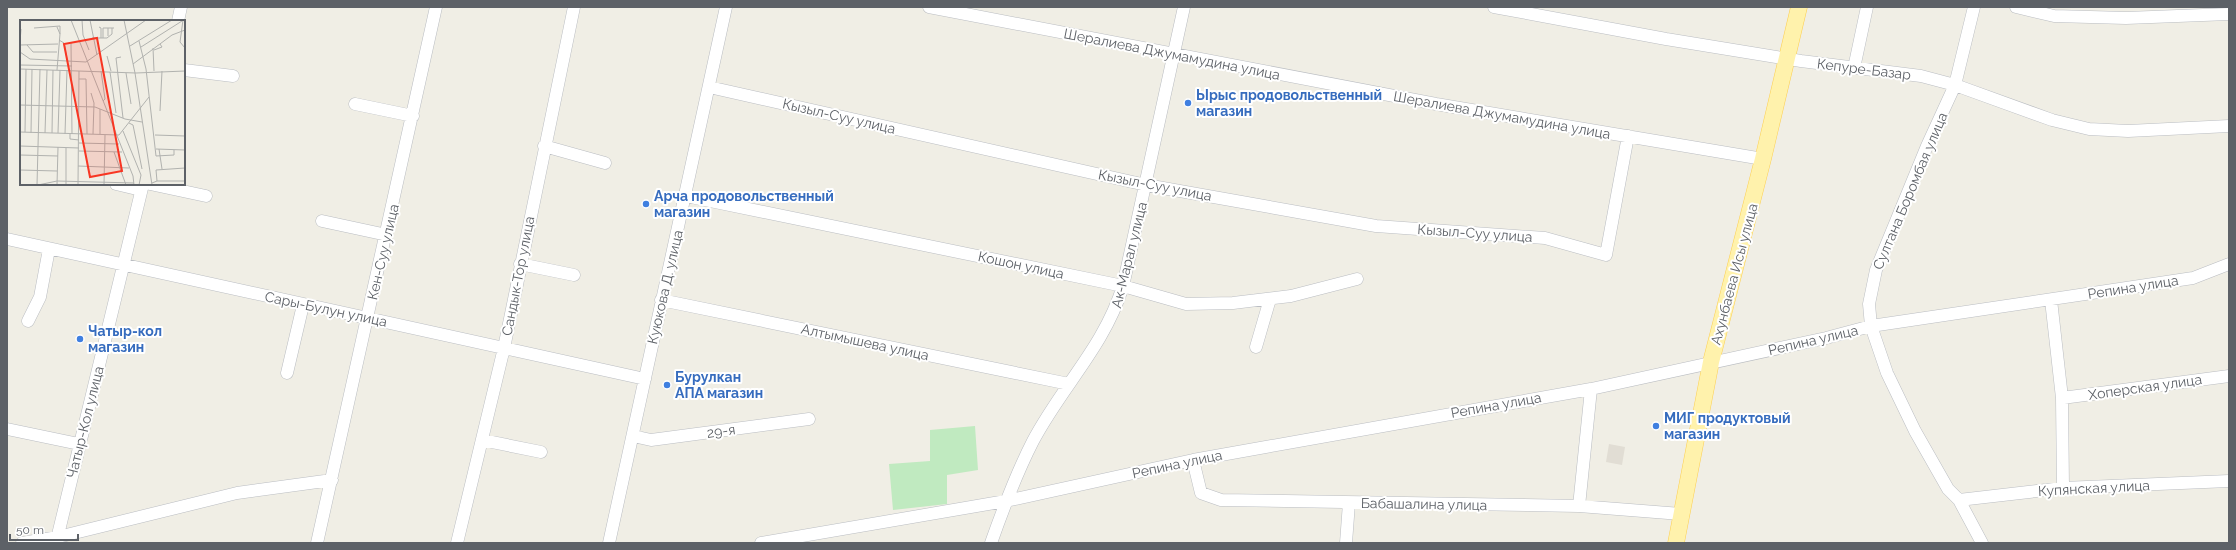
<svg xmlns="http://www.w3.org/2000/svg" width="2236" height="550" font-family="Raleway,sans-serif">
<rect width="100%" height="100%" fill="#f0eee5"/>
<path fill="#e1ddd4" d="M1609,444l16,3 -3,18 -16,-3z"/>
<path fill="#c0eac0" d="M975,426l3,44 -31,5v29l-54,6 -4,-46 41,-3v-31z"/>
<g fill="none" stroke-linecap="round" stroke-linejoin="round">
<g stroke="#babdc2" stroke-width="13">
<path id="minor" d="M929,7l507,97 327,55
M1494,7l172,32 135,22 120,15 34,9 97,35 37,9 39,2 101,-5
M1974,7l-19,78 -28,61 -51,124 -7,34 2,22 16,47 28,58 33,58 11,11 23,43
M2016,7l38,9 72,2 103,-4
M178,21l3,-14
M1854,68l13,-61
M184,70l49,6
M709,87l437,98 230,41 169,12 61,17 22,-119
M355,104l58,12
M544,146l61,17
M116,184l25,6
M150,184l56,12
M686,196l437,90 63,18 47,-1 58,-7 66,-17
M322,221l65,14
M7,239l638,140
M520,264l54,11
M661,300l408,84
M2051,300l11,98 1,90
M28,321l12,-24 9,-48
M1256,347l14,-48
M287,373l16,-68
M2062,398l167,-22
M7,429l72,15
M633,436l18,4 158,-21
M482,440l59,12
M1193,460l8,33 20,7 358,6 102,8
M1959,500l104,-12 166,-7
M1579,506l12,-117
M22,543l36,-6 179,-44 95,-13
M56,543l87,-359
M317,543l119,-536
M457,543l47,-195 70,-341
M609,543l117,-536
M761,543l245,-42 187,-41 398,-71 235,-51 45,-12 322,-48 36,-14
M991,543c12,-34 25,-69 42,-102 29,-55 71,-94 90,-155l61,-279
M1346,543l3,-40"/>
</g>
<g stroke="#fdcf51" stroke-width="17">
<path id="major" d="M1676,543l35,-181 52,-203 36,-152"/>
</g>
<use href="#minor" stroke="#fff" stroke-width="12"/>
<use href="#major" stroke="#fff2ac" stroke-width="16"/>
</g>
<g fill="#3f7fe0" stroke="#fff" stroke-width="1.5">
<circle cx="1188" cy="103" r="4"/>
<circle cx="646" cy="204" r="4"/>
<circle cx="80" cy="339" r="4"/>
<circle cx="667" cy="385" r="4"/>
<circle cx="1656" cy="426" r="4"/>
</g>
<g text-anchor="middle" stroke-width="4" stroke-linejoin="round" paint-order="stroke">
<g font-size="14" fill="#5d6167" stroke="#fff">
<text transform="translate(1172 54) rotate(11)" y="5">Шералиева Джумамудина улица</text>
<text transform="translate(1864 69) rotate(7)" y="5">Кепуре-Базар</text>
<text transform="translate(1502 115) rotate(10)" y="5">Шералиева Джумамудина улица</text>
<text transform="translate(839 116) rotate(13)" y="5">Кызыл-Суу улица</text>
<text transform="translate(1155 185) rotate(11)" y="5">Кызыл-Суу улица</text>
<text transform="translate(1910 191) rotate(-67)" y="5">Султана Боромбая улица</text>
<text transform="translate(1475 233) rotate(4)" y="5">Кызыл-Суу улица</text>
<text transform="translate(383 252) rotate(-77)" y="5">Кен-Суу улица</text>
<text transform="translate(1129 255) rotate(-76)" y="5">Ак-Марал улица</text>
<text transform="translate(1021 265) rotate(12)" y="5">Кошон улица</text>
<text transform="translate(1734 274) rotate(-75)" y="5">Ахунбаева Исы улица</text>
<text transform="translate(518 276) rotate(-79)" y="5">Сандык-Тор улица</text>
<text transform="translate(665 287) rotate(-77)" y="5">Куюкова Д. улица</text>
<text transform="translate(2133 287) rotate(-9)" y="5">Репина улица</text>
<text transform="translate(326 309) rotate(12)" y="5">Сары-Булун улица</text>
<text transform="translate(1813 340) rotate(-13)" y="5">Репина улица</text>
<text transform="translate(865 342) rotate(12)" y="5">Алтымышева улица</text>
<text transform="translate(2145 387) rotate(-8)" y="5">Хоперская улица</text>
<text transform="translate(1496 405) rotate(-10)" y="5">Репина улица</text>
<text transform="translate(85 422) rotate(-76)" y="5">Чатыр-Кол улица</text>
<text transform="translate(721 431) rotate(-8)" y="5">29-я</text>
<text transform="translate(1177 464) rotate(-12)" y="5">Репина улица</text>
<text transform="translate(2094 488) rotate(-3)" y="5">Купянская улица</text>
<text transform="translate(1424 504) rotate(1)" y="5">Бабашалина улица</text>
</g>
<g font-size="14" font-weight="bold" fill="#366cbe" stroke="#fff" text-anchor="start">
<text x="1196" y="100">Ырыс продовольственный<tspan x="1196" dy="16">магазин</tspan></text>
<text x="654" y="201">Арча продовольственный<tspan x="654" dy="16">магазин</tspan></text>
<text x="88" y="336">Чатыр-кол<tspan x="88" dy="16">магазин</tspan></text>
<text x="675" y="382">Бурулкан<tspan x="675" dy="16">АПА магазин</tspan></text>
<text x="1664" y="423">МИГ продуктовый<tspan x="1664" dy="16">магазин</tspan></text>
</g>
</g>
<g transform="translate(20 20)">
<rect width="165" height="165" fill="#f0eee5"/>
<path fill="none" stroke="#b1b2af" stroke-width="1" d="M51,0l62,156 1,9M62,0l1,15 6,15M70,0l7,35M104,0l11,53 17,112M163,0l-3,22 5,6M79,7l2,1v10M14,8l26,-2v8l-3,-7M88,16v-8h6M72,18h15l5,-4v-6M83,18v-10h5M39,20l5,3 3,16M119,21l7,28 10,87 18,-1v-5M0,22l1,-13M51,23l1,91M0,25l38,-1M7,25l6,7h24M110,26l42,-26M121,27l41,-26M133,28l1,23M134,30l8,-3 -2,-3M0,32l10,7 56,3 60,-42M87,36l4,15M101,37l-5,1 7,60M113,44l39,-29 13,-5M0,45l52,1M0,49l116,4 49,-2M37,50l3,-36M81,51l4,28 -2,2M90,52l6,41M106,53l5,31M59,59h7l1,55M71,73l3,10 -1,31M0,85l75,2 30,12 17,3M140,91l2,-40M109,103l4,2 9,44M103,111l18,44 -2,10M0,112l99,3 30,-38M5,112l1,-63M11,113l1,-64M25,113l2,-63M32,113l1,-63M38,113l2,-63M45,114l2,-64M50,114v5l9,1M80,114v-25M135,115l30,1M59,123l40,1M0,126l59,2M136,129l29,1M139,129l3,20M59,131l43,1M94,132l12,33M0,135l38,1M58,146l51,2M0,150l37,1M137,161h28M132,163l5,-2 -1,-11 29,-2M17,165l3,-116M18,165l19,-4 77,2M37,165l1,-38M46,165v-37M58,165l1,-114M84,165l1,-50"/>
<path fill="#f83623" fill-opacity="0.15" stroke="#f83623" stroke-width="2" d="M77,18l25,133 -32,6 -26,-133z"/>
<rect width="165" height="165" fill="none" stroke="#5d6167" stroke-width="2"/>
</g>
<rect width="2236" height="550" fill="none" stroke="#5d6167" stroke-width="16"/>
<path d="M10 534v6h68v-6" fill="none" stroke="#5d6167" stroke-width="2"/>
<text x="16" y="534" font-size="12" fill="#5d6167" stroke="#ffffff" stroke-width="3" paint-order="stroke">50 m</text>
</svg>
